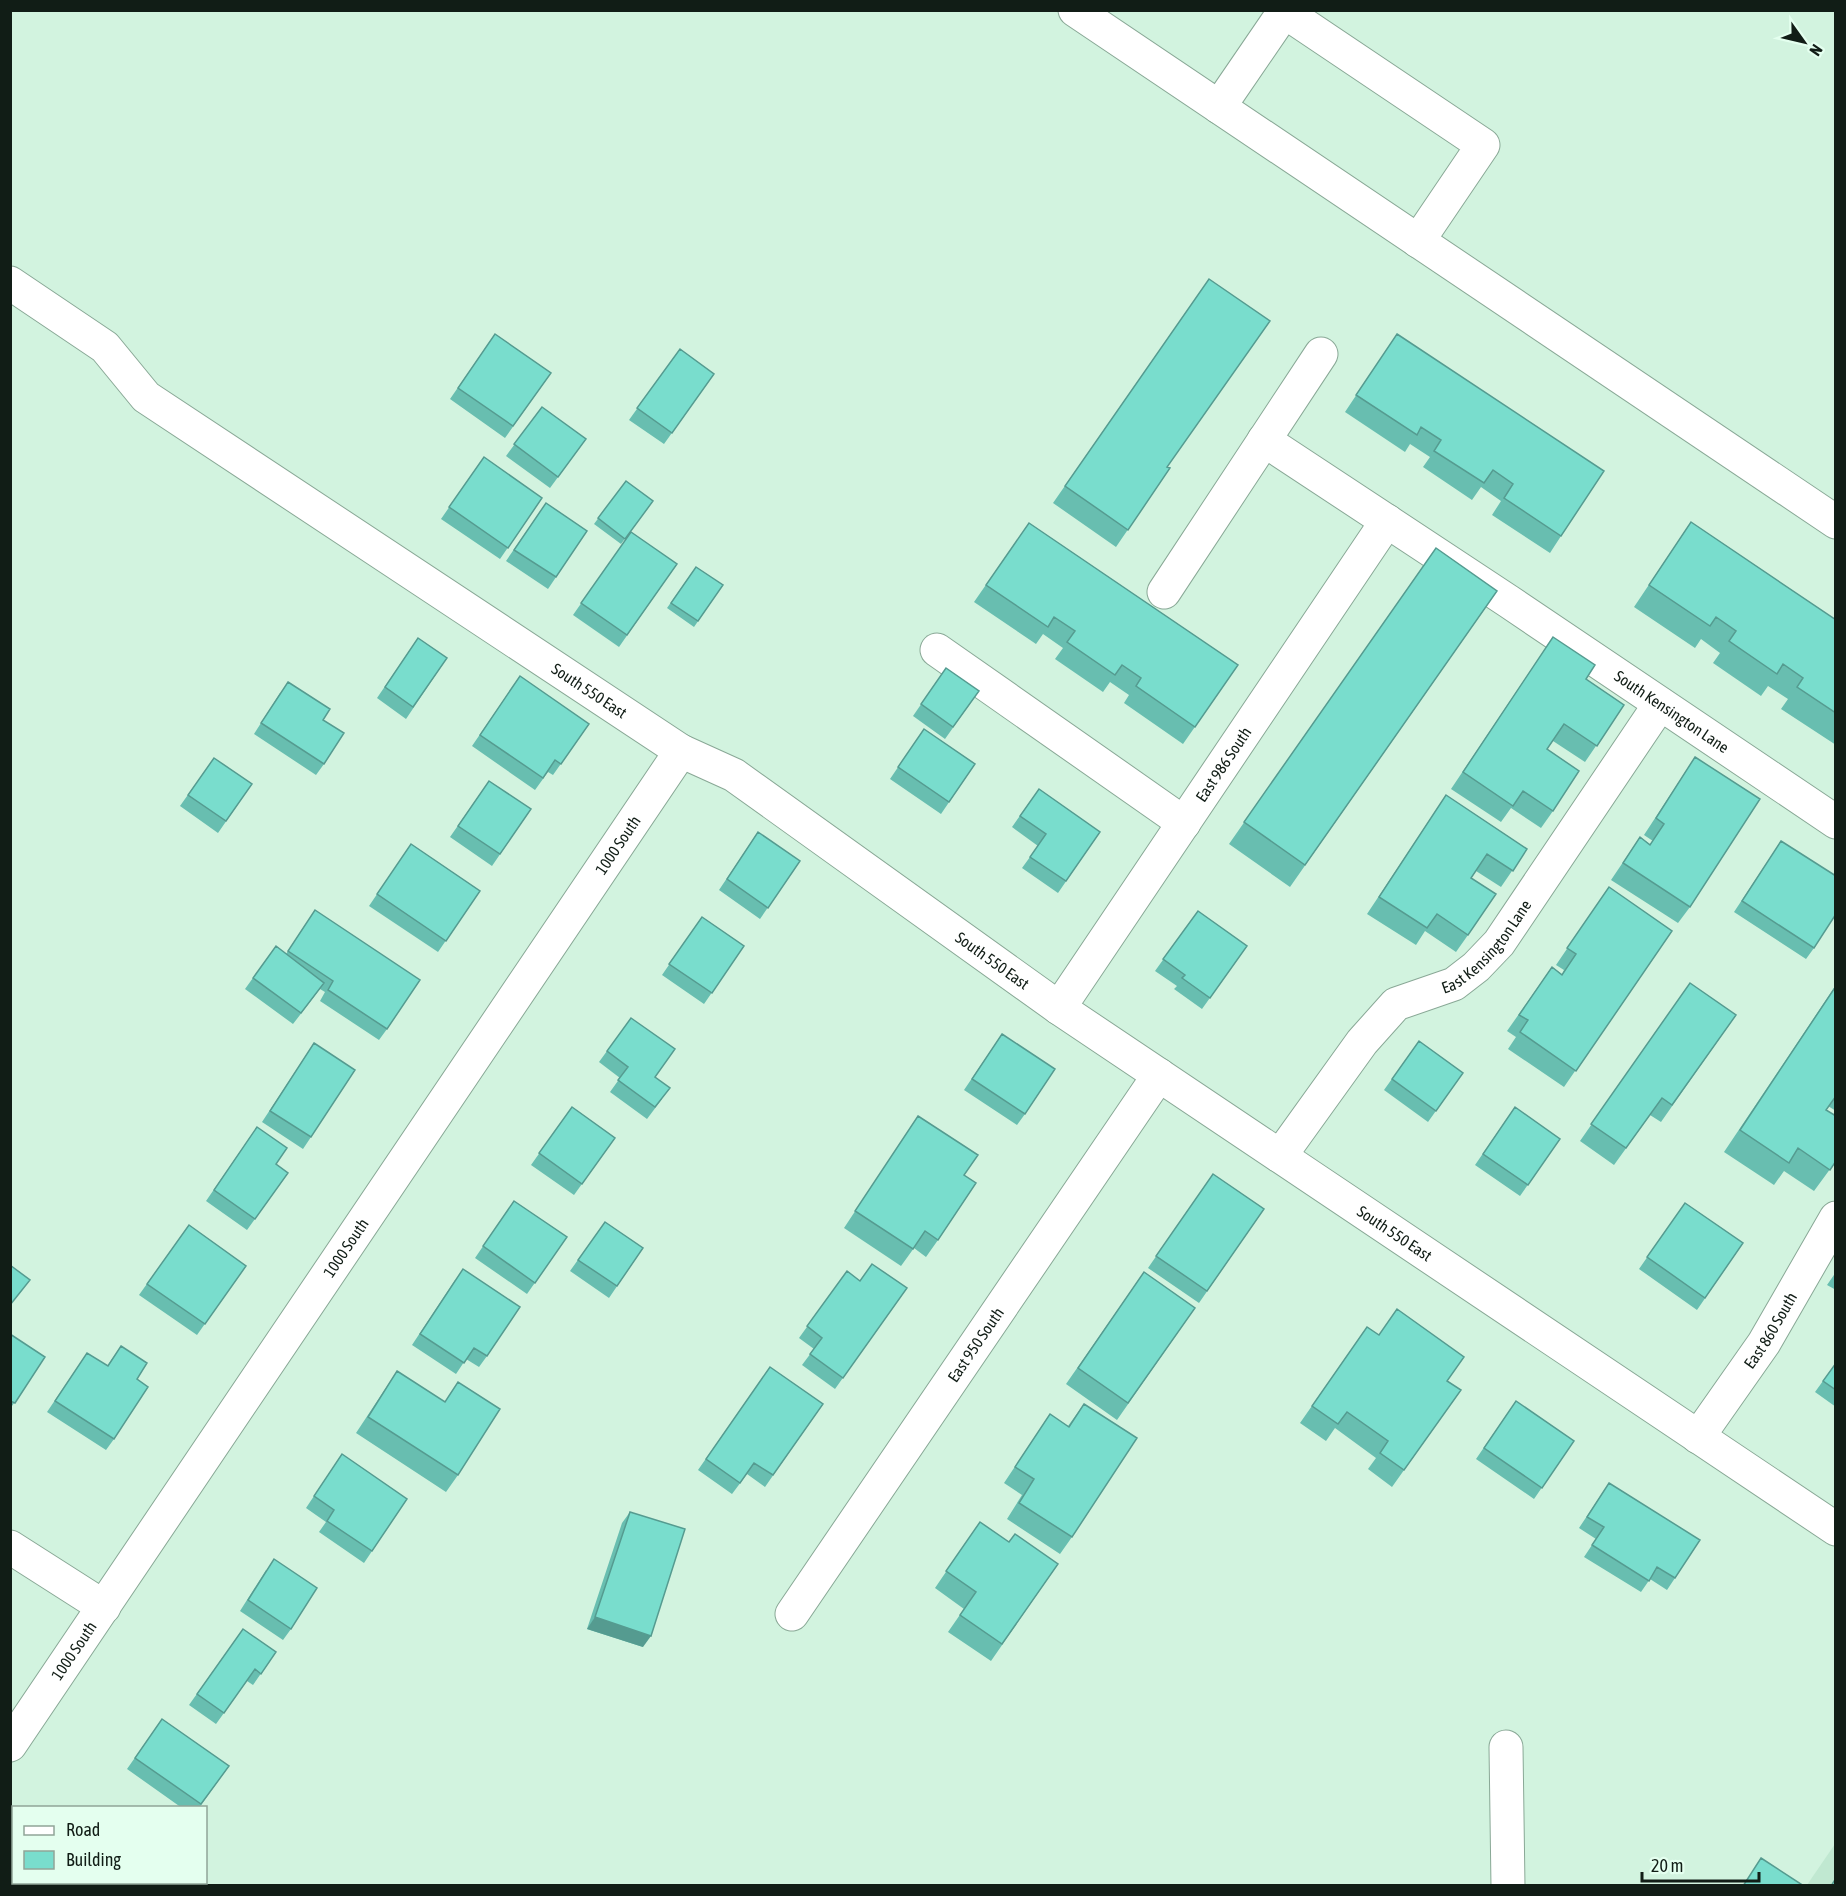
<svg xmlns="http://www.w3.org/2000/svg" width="1846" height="1896" font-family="'Asap Condensed',sans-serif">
<rect width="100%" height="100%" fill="#d2f3df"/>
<path fill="#c0e8d1" d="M1835,1844v41h-28z"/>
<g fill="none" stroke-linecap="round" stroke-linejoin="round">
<g stroke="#89a896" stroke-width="35">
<g id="minor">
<path d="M1075,10l761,512"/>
<path d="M1282,10l201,135 -65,96"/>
<path d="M1219,107l65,-95"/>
<path id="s1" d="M10,283l95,64 41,50 535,354 53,24 325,233 777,521"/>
<path id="s2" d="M1264,440l244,161 328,221"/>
<path d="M1164,592l157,-238"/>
<path d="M937,650l247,173"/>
<path id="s3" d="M1059,1008l328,-487"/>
<path id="s4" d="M1280,1156l82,-114 34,-38 58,-20 22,-17 23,-24 161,-239"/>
<path id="s5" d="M1698,1437l66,-94 72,-125"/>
<path d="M10,1547l94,60"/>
<path id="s6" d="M792,1614l367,-539"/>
<path id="s7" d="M10,1745l671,-994"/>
<path d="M1506,1747l2,139"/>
</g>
</g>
<use href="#minor" stroke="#fff" stroke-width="33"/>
</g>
<path fill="#68beb0" d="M1209,279l-42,188 3,1 -54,79 -63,-44z
M495,334l56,39 -46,65 -55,-39z
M1397,334l164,202 -11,17 -58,-38 9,-14 -20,-14 -9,13 -49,-33 7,-10 -20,-13 -5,8 -60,-40z
M680,349l34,25 -50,70 -35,-24z
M542,407l44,32 -36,49 -44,-32z
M484,457l58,41 -42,61 -59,-40z
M626,481l27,20 -32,43 -27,-20z
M546,503l41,28 -39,58 -42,-28z
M1691,522l145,98v125l-55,-36 7,-10 -20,-13 -7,10 -48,-33 7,-10 -19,-14 -6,9 -61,-41z
M1029,523l209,142 -55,79 -59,-41 5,-8 -19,-13 -7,10 -48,-33 8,-11 -20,-14 -7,10 -62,-42z
M631,532l46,32 -58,83 -46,-32z
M1436,548l61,43 -207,296 -61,-43z
M696,567l27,18 -29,42 -27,-19z
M1553,637l33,42 38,26 -39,57 -32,-21 -6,8 6,62 -12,17 -30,-20 -10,14 -50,-33z
M418,638l29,20 -41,61 -29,-21z
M946,668l33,23 -34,48 -32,-23z
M520,676l69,48 -36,51 -5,-3 -13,18 -63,-44z
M280,693l43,27 1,44 -8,11 -62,-41z
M924,729l51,35 -34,50 -51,-35z
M1695,757l-5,150 -12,16 -67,-43 29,-43 10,7 3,-3 -9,-6z
M214,758l38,26 -34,49 -38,-27z
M489,781l42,28 -39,57 -42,-29z
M1039,789l61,43 -42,61 -36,-25 16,-22 -26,-19z
M1446,795l81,54 -26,38 -25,-16 -5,7 -3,57 -12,17 -31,-21 -9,14 -49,-31z
M758,832l42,29 -40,58 -41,-29z
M1781,841l33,107 -8,11 -72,-47z
M411,844l69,47 -42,61 -69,-46z
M1609,887l63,44 -108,156 -56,-38 8,-12 -9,-6 45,-64 10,7 2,-4 -8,-5z
M1198,911l49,35 -45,63 -28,-20 3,-3 -22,-15z
M702,917l42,29 -40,58 -42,-29z
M307,922l80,107 -8,11 -59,-39 5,-9 -5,-3 -27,35 -48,-35 31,-43 10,8z
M1690,983l46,32 -75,107 -11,-7 -36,50 -34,-24z
M1836,985v126l-8,-5 -2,4 10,51 -22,30 -30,-20 -10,14 -50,-33z
M1002,1034l23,80 -8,11 -53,-35z
M1419,1041l44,32 -35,49 -44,-32z
M314,1043l-3,94 -8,12 -41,-27z
M607,1051l48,27 7,21 -15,20 -37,-27 10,-14 -21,-16z
M572,1107l43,31 -41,57 -43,-30z
M1515,1107l45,32 -40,57 -45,-31z
M918,1116l46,59 -26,65 -12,17 -12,-9 -13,18 -57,-38z
M257,1127l19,38 12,8 -41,57 -41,-29z
M1213,1174l51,35 -65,94 -51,-35z
M514,1201l53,36 -40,57 -52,-36z
M1685,1203l58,40 -46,67 -58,-41z
M605,1222l38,26 -34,50 -39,-27z
M189,1225l57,41 -49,69 -58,-40z
M847,1271l13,10 47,7 -72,101 -33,-24 12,-16 -15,-11z
M1144,1272l51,36 -78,112 -51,-36z
M1836,1272v18l-9,-5z
M455,1280l32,76 -8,11 -13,-8 -10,15 -44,-29z
M1367,1327l94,63 -69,97 -24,-18 8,-11 -41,-30 -9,13 -26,-18z
M10,1334l35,23 -35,52z
M121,1346l16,33 -23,60 -8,11 -59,-38 40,-59 20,13z
M1836,1363v44l-21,-15z
M770,1367l53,37 -58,83 -18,-13 -15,20 -34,-24z
M397,1371l61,104 -12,17 -90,-59z
M1516,1401l58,40 -40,58 -58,-40z
M1084,1404l-12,133 -12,17 -53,-35 15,-24 -18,-12 46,-69 18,12z
M342,1454l65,45 -43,64 -45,-31 7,-10 -20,-14z
M1609,1483l66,95 -8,12 -17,-11 -9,13 -57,-35 12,-18 -17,-11z
M630,1512l13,135 -56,-18 35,-106z
M980,1522l29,20 49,22 -67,97 -43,-29 16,-23 -29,-21z
M266,1570l25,59 -8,11 -43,-29z
M243,1629l33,23 -23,33 -6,-4 -31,43 -27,-19z
M162,1719l67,47 -30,42h-17l-55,-39z
M64,1882h46l-3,4h-39z"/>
<path fill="#559b90" d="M595,1617l56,19 -8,11 -56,-18z"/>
<path fill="#79ddcd" stroke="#559b90" stroke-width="1.5" d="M1209,279l61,42 -103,146 3,1 -42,62 -63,-44z
M495,334l56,39 -38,53 -55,-38z
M1397,334l207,137 -43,65 -57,-38 9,-14 -20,-14 -9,13 -50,-32 7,-11 -20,-13 -4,8 -61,-40z
M680,349l34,25 -42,59 -35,-25z
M542,407l44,32 -28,38 -44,-33z
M484,457l58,41 -34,50 -59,-41z
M626,481l27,20 -28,38 -27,-21z
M546,503l41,28 -31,46 -42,-27z
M1691,522l145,98v93l-39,-26 6,-9 -20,-14 -6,10 -48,-33 7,-10 -20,-14 -6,9 -61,-41z
M1029,523l209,142 -43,62 -59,-41 5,-8 -19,-13 -7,10 -48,-33 8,-11 -21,-14 -6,10 -62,-42z
M631,532l46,32 -50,71 -46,-32z
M1436,548l61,43 -192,274 -61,-43z
M696,567l27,18 -25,36 -27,-18z
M1553,637l42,28 -9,14 38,26 -27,41 -33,-22 -17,25 32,22 -26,40 -30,-20 -10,15 -50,-34z
M418,638l29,20 -34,49 -28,-20z
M946,668l33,23 -26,36 -32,-23z
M520,676l69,48 -28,40 -6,-4 -12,18 -63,-43z
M288,682l42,27 -7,11 21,13 -20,31 -63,-41z
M924,729l51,35 -26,38 -51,-35z
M1695,757l65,42 -70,108 -67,-44 17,-26 10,8 14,-21 -8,-6z
M214,758l38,26 -26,37 -38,-26z
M489,781l42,28 -31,45 -42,-28z
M1039,789l61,43 -34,49 -36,-24 16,-23 -26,-18z
M1446,795l81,54 -14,22 -26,-17 -16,24 25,16 -28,41 -31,-21 -10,14 -48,-31z
M758,832l42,29 -32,47 -41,-29z
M1781,841l55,35v38l-22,34 -72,-47z
M411,844l69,47 -34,50 -69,-47z
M1609,887l63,44 -96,140 -56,-39 8,-12 -9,-5 33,-48 10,8 14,-21 -9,-6z
M315,910l105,70 -33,49 -59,-39 5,-9 -45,-30z
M1198,911l49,35 -37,52 -28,-20 3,-3 -22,-16z
M702,917l42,29 -32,47 -43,-29z
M276,946l48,37 -23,30 -48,-35z
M1690,983l46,32 -64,90 -10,-7 -36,50 -35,-24z
M1836,986v110l-10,14 10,6v45l-6,9 -32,-22 -9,15 -49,-33z
M631,1018l44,31 -20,28 15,11 -15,19 -37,-27 10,-13 -21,-16z
M1002,1034l53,35 -30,45 -53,-35z
M1419,1041l44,32 -27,38 -44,-32z
M314,1043l41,27 -44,67 -41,-26z
M572,1107l43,31 -33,46 -43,-31z
M1515,1107l45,32 -32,46 -45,-31z
M918,1116l60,39 -14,20 12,8 -38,57 -13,-9 -12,18 -58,-38z
M257,1127l30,21 -11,16 12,9 -33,46 -41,-29z
M1213,1174l51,35 -57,82 -51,-35z
M514,1201l53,36 -32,46 -52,-37z
M1685,1203l58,40 -38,55 -58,-41z
M605,1222l38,26 -26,38 -39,-26z
M189,1225l57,41 -41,58 -58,-40z
M872,1264l35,24 -64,90 -33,-24 12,-16 -15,-12 40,-55 13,10z
M10,1265l20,15 -20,25z
M463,1269l57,38 -33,49 -13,-8 -10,15 -44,-29z
M1144,1272l51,36 -67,95 -50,-35z
M1397,1309l67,48 -17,24 14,9 -57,80 -24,-17 8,-12 -41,-29 -9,12 -26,-18 55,-79 12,8z
M10,1334l35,23 -30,46 -5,-2z
M121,1346l26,17 -10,16 11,8 -34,52 -59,-38 32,-48 21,13z
M1836,1363v27l-13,-9z
M770,1367l53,37 -50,71 -19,-12 -14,20 -34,-24z
M397,1371l48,31 13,-20 42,27 -42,66 -90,-58z
M1516,1401l58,40 -32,47 -58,-40z
M1084,1404l53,34 -65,99 -53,-34 15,-24 -19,-12 35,-53 19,13z
M342,1454l65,45 -35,52 -45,-30 7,-11 -20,-14z
M1609,1483l91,57 -25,38 -18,-11 -8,14 -57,-36 12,-18 -17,-10z
M630,1512l55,17 -34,107 -56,-19z
M980,1522l29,20 6,-8 43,30 -56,80 -42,-29 16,-23 -30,-21z
M274,1559l43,29 -26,41 -43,-29z
M243,1629l33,23 -15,22 -6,-5 -31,44 -27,-19z
M162,1719l67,47 -28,38 -66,-46z
M1761,1858l43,28h-61z
M1836,1878v8h-5z
M88,1882h22l-3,4h-14z"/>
<g text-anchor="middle" stroke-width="6" stroke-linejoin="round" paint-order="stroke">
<g font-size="16" fill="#111d16" stroke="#e4ffef">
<text dy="6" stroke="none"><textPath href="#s1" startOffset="711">South 550 East</textPath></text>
<text dy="6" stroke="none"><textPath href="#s2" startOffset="490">South Kensington Lane</textPath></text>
<text dy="6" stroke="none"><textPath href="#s3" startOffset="294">East 986 South</textPath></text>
<text dy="6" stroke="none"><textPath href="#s7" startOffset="1086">1000 South</textPath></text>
<text dy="6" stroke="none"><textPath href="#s4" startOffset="302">East Kensington Lane</textPath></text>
<text dy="6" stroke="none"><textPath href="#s1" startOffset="1197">South 550 East</textPath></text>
<text dy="6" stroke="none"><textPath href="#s1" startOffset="1683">South 550 East</textPath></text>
<text dy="6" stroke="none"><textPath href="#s7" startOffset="600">1000 South</textPath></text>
<text dy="6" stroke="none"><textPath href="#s5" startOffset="129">East 860 South</textPath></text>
<text dy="6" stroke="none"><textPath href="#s6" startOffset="326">East 950 South</textPath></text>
<text dy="6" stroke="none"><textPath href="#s7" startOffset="114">1000 South</textPath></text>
</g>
</g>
<rect width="1846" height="1896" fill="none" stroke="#111d16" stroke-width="24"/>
<rect x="12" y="1806" width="195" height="78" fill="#e4ffef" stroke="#90a598" stroke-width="1.5"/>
<rect x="24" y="1826" width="30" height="9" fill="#ffffff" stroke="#90a598" stroke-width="1.5"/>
<text x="66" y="1836" font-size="18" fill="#111d16">Road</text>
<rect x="24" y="1851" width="30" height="18" fill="#79ddcd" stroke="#90a598" stroke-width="1.5"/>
<text x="66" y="1866" font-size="18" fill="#111d16">Building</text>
<g transform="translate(1804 42) rotate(124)" stroke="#e4ffef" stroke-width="4.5" paint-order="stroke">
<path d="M0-4.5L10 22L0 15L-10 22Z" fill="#111d16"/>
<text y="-9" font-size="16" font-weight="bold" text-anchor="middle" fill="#111d16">N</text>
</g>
<path d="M1642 1872v9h117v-9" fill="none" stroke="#111d16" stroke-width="3"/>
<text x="1651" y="1872" font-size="18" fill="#111d16" stroke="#e4ffef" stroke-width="4.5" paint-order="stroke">20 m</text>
</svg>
